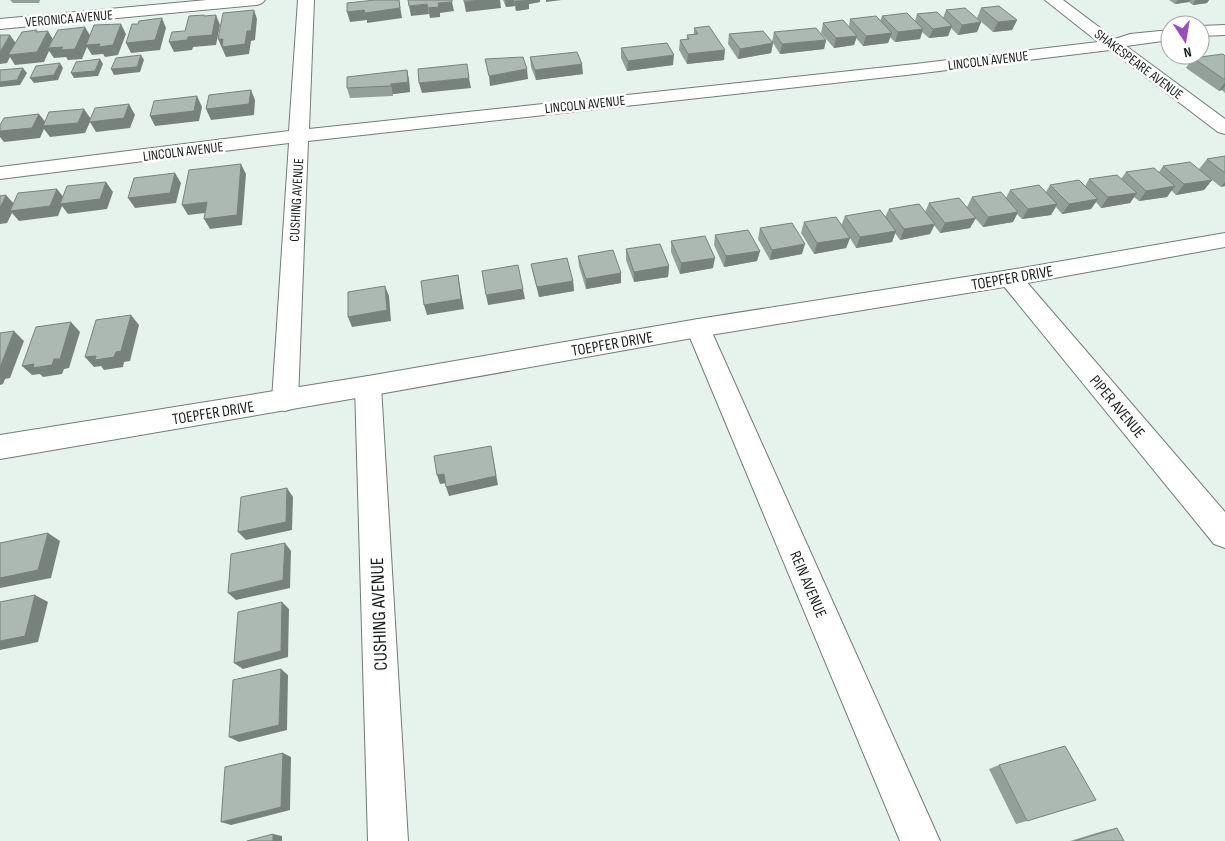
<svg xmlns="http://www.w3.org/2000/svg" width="1225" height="841" font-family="'Sofia Sans Condensed',sans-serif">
<rect width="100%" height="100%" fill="#e5f3ec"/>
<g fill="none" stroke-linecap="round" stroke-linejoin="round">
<g stroke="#707d76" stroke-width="2">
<path id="street" d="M207,0h58l-3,3 -5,2 -257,24v-10z
M298,0h16l-5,129 606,-65 183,-22 -53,-42h18l52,39 15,-5 40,-4v10l-44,6 99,73v15l-7,-2 -108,-82 -195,24 -607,67 -10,259 -3,8 -10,3 -10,-3 -3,-8 17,-257 -289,36v-12l289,-36z
M1225,25v10l-25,1v-10z
M1010,270l8,2 207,240v36l-11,-4 -212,-260 -4,-6 4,-6z
M698,319l9,3 3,6 230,513h-40l-214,-513 3,-6z
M368,376l9,3 4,7 27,455h-40l-13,-455 4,-7z"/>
</g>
<g stroke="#707d76" stroke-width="2">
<path id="secondary" d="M1225,233v14l-215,39 -312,51 -330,59 -368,63v-24l368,-59 330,-57 312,-49z"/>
</g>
<use href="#street" fill="#fff" fill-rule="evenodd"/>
<use href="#secondary" fill="#fff" fill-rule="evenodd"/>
</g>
<path fill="#939f99" d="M10,0h30l-1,3h-26z
M503,0h37v2l-11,2v5l-13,2 -1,-5 -9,1z
M1169,0h40l-2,3 -14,2 -4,-3 -14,2z
M981,8l36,12 -5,10 -19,2 -16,-14z
M946,10l35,12 -4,10 -19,3 -7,-7 -3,8 -19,2 -7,-6 -2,7 -25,3 -5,-5 -2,6 -25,3 -7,-8 -2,7 -20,3 -13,-15 2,-10 26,3 1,-7 30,2 2,-5 33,5 2,-7 26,4z
M694,28l30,32 -37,4 -8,-14 1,-10h7v-5h7z
M774,32l52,8 -2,9 -44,5 -7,-11 -2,10 -33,6 -10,-15 1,-10 43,8z
M621,48l52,17 -46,6 -6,-13z
M1225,56v37l-3,-3 -3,1 -33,-23 7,-10z
M530,57l53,17 -47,6 -5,-13z
M407,70l2,10 1,12 -17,2v2l-43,2 -3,-10z
M1225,156v30l-4,1 -9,-7 -8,10 -28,5 -5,-5 -4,7 -28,4 -5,-4 -4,6 -29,5 -5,-6 -5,7 -29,5 -6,-7 -5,8 -29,4 -5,-5 -4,8 -30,5 -8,-9 -5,10 -30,5 -6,-8 -4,9 -30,6 -5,-7 -3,9 -36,6 -6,-10 -4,10 -32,6 -13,-21 3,-11 37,4 4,-10 40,1 4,-8 36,3 4,-9 38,4 5,-10 34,1 4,-8 36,2 4,-7 35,1 4,-7h32l5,-7h33l4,-6 36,3 8,-10z
M760,228l42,26 -32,6 -12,-21z
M715,235l45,16 -3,10 -33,6 -10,-22z
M671,241l42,27 -33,6 -9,-22z
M626,249l43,17 -1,11 -34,5 -8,-22z
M578,256l43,17v10l-35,6 -7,-23z
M531,264l42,17 1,10 -35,6 -6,-23z
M999,765l28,56 -11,3 -27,-55z
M1117,828l7,13h-54l33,-10z"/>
<path fill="#78827d" d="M399,0l3,18 -35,5v-3l-17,2 -3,-10z
M482,0h18l1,8 -35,4 -2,-10z
M505,0h9l1,6 -9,1z
M526,0h14v2l-11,2v5l-13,2 -1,-10z
M546,0h16l-16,2z
M1178,0h12l-1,2 -14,2z
M1195,0h14l-2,3 -14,2z
M452,2l2,9 -14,2v4l-10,1 -2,-10 10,-5z
M427,4l2,10 -18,2 -2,-10z
M254,10l3,9 -2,21 -4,1 -2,13 -23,3 -8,-18h5l24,-8z
M216,15l4,10 -4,20 -23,2 -1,3 -18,2 -5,-10 19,-5z
M162,18l4,10 -6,22 -29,3 -5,-10z
M1017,20l-5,10 -19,2 5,-10z
M981,22l-4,10 -19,3 4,-10z
M121,24l5,10 -8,21 -13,2 -2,-3 -11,1 -5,-8 -5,12 -14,1 -2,-3 -12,1 -5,-7 -5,11 -29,3 -5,-8 -3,6 -7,1v-12l10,-17 7,10 31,-14 6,10 31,-14 6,10z
M952,26l-4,10 -19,2 4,-9z
M923,29l-3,10 -25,3 3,-10z
M892,33l-4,10 -25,3 3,-10z
M857,36l-3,9 -20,3 2,-10z
M826,40l-2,9 -44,5 2,-10z
M773,43l-2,10 -33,6 2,-10z
M725,50l-1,10 -37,4 1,-10z
M141,55l3,5 -4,12 -26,3 -3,-6z
M674,55l-1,10 -46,6 1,-10z
M100,59l3,5 -5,12 -24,2 -3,-5z
M60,63l3,5 -5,12 -24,3 -4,-5z
M582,64l1,10 -47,6 -1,-10z
M23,68l4,5 -7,12 -20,2v-5z
M527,69l1,10 -38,7 -1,-10z
M407,70l2,10 1,12 -17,2v2l-2,-12z
M469,78l2,10 -49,5 -3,-10z
M1225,82v4l-3,4 -3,1z
M251,90l4,10 -1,15 -43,5 -5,-11z
M197,96l5,11 -3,14 -44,5 -5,-10z
M129,104l6,11 -5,13 -34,4 -6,-10 -5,11 -35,4 -6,-8 -4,9 -36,4 -4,-5v-6l39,-17 8,10 37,-15 7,10z
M241,164l5,10 -4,51 -32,4 -6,-10z
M175,173l6,10 -5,20 -41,5 -7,-10z
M1212,180l-8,10 -28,5 8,-11z
M106,182l7,10 -6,17 -39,5 -6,-8 -4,10 -39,5 -7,-8 -5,10 -7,1v-16l6,-13 9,10 42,-16 8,10z
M1225,182v4l-4,1z
M1175,186l-8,11 -28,4 7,-10z
M1137,193l-7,10 -29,5 7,-11z
M1098,199l-7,10 -29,5 7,-10z
M207,202l6,10 -25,3 -6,-10z
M1057,204l-6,11 -29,4 6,-10z
M1018,212l-5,10 -30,5 5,-10z
M976,218l-6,10 -30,5 5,-10z
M935,224l-5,10 -30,6 4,-11z
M896,231l-4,11 -36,6 4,-11z
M850,238l-4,10 -32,6 3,-11z
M805,244l-3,10 -32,6 2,-10z
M760,251l-3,10 -33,6 2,-11z
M715,258l-2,10 -33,6 1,-11z
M669,266l-1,11 -34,5v-10z
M621,273v10l-35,6v-10z
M458,275l6,34 -37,6 -3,-10z
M573,281l1,10 -35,6 -2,-10z
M385,286l4,10 2,25 -39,6 -4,-10z
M523,289l2,10 -37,6 -2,-10z
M131,315l8,10 -9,36 -6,1 -1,5 -19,3 -3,-4 -7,1 -9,-10z
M71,322l9,10 -11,36 -5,1 -2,5 -19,3 -3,-3 -8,1 -10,-9 32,-7z
M14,331l10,10 -14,37 -5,1 -2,5 -3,1v-18z
M491,446l7,39 -49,11 -3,-9z
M444,474l3,9 -7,1 -3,-9z
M287,488l6,9 -1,33 -46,10 -8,-8z
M48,533l12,8 -9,37 -51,10v-10z
M285,543l6,8 -1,37 -54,12 -8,-7z
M35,595l13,7 -10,40 -38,8v-9z
M282,602l7,7 -1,48 -45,12 -9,-6z
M281,669l7,6 -1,55 -48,12 -10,-5z
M283,753l8,4 -1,53 -59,15 -10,-3z
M273,834l9,2v5h-9z"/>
<path fill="#abb9b2" stroke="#78827d" d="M375,0h24l1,8 -35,5 -1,-3 -17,2v-9z
M408,0h44v2l-14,1 1,4 -11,1 -1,-4 -18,2z
M464,0h18l-18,2z
M999,6l18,14 -19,2 -17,-14z
M965,8l16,14 -19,3 -16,-15z
M254,10l-3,21h-4l-2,13 -23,3 1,-8h-5l5,-26z
M937,12l15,14 -19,3 -16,-15z
M907,13l16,16 -25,3 -16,-16z
M204,15v1l12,-1 -4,20 -24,2 -1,3 -18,2 3,-10 13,-1 4,-15z
M876,16l16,17 -26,3 -16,-17z
M162,18l-7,22 -29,3 6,-19h6l1,-3z
M843,20l14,16 -21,2 -13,-15z
M121,24l-8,21 -14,2 1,-3 -14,1 8,-20z
M709,26l16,24 -37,4 -8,-14 9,-1 -2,-4 11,-1 -4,-6z
M85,27l-10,22 -14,1 2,-3 -15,1 10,-18z
M816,28l10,12 -44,4 -8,-12z
M37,30l-1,2 12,-1 -11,21 -29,3 14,-23z
M763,31l10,12 -33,6 -11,-15z
M0,35h10l-10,17z
M667,43l7,12 -46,6 -7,-13z
M577,52l5,12 -47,6 -5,-13z
M1223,54l2,2v24l-32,-22z
M141,55l-4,12 -26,2 5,-11z
M523,57l4,12 -38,7 -4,-17z
M100,59l-5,12 -24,2 5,-11z
M60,63l-6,12 -24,3 6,-12z
M467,64l2,14 -50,5 -1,-14z
M23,68l-6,12 -17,2v-12z
M407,70l1,12 -17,2v2l-44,2v-11z
M251,90l-2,14 -43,5 3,-14z
M197,96l-3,15 -44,5 4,-15z
M129,104l-5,14 -35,4 6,-14z
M84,109l-6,14 -35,3 6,-14z
M39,114l-7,14 -32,3v-6l4,-7z
M1225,156v17l-18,-14z
M1190,162l22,18 -28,4 -21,-18z
M241,164l-4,51 -33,4 3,-17 -25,3 7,-35z
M1154,168l21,18 -29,5 -20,-19z
M175,173l-5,20 -42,5 6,-20z
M1117,175l20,18 -29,4 -19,-18z
M1079,180l19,19 -29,5 -19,-19z
M106,182l-6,17 -40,5 7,-18z
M1039,185l18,19 -29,5 -18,-19z
M57,189l-7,17 -40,5 8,-18z
M1001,192l17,20 -30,5 -16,-20z
M6,195l-6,13v-12z
M959,198l17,20 -31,5 -16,-20z
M919,204l16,20 -31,5 -15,-20z
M880,210l16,21 -36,6 -15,-21z
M836,217l14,21 -33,5 -13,-21z
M792,223l13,21 -33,6 -12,-22z
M748,230l12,21 -34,5 -11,-21z
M705,236l10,22 -34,5 -10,-22z
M660,244l9,22 -35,6 -8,-23z
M613,250l8,23 -35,6 -8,-23z
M567,258l6,23 -36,6 -6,-23z
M518,265l5,24 -37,6 -4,-24z
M458,275l3,24 -37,6 -3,-24z
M385,286l2,24 -39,7v-25z
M131,315l-10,36 -5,1 -2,5 -19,3 1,-4 -11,1 11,-37z
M71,322l-11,37h-6l-2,6 -19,3 1,-4 -12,2 14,-39z
M14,331l-14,36v-34z
M491,446l5,30 -50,11 -2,-13 -7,1 -3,-19z
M287,488l-1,34 -48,10 3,-35z
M48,533l-10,37 -38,8v-35z
M285,543l-2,37 -55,13 3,-39z
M35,595l-10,41 -25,5v-39z
M282,602l-1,49 -47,12 4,-51z
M281,669l-2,56 -50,12 4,-57z
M1065,746l31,54 -69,21 -28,-56z
M283,753l-2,54 -60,15 4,-55z
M1117,828l7,13h-49z
M273,834v7h-26z"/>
<g text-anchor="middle" stroke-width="5" stroke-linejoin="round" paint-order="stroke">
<g font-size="14" fill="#191e1c" stroke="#fff">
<text transform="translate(69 18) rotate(-5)" y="5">VERONICA AVENUE</text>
<text transform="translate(988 60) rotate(-7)" y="5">LINCOLN AVENUE</text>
<text transform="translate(1139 64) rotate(37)" y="5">SHAKESPEARE AVENUE</text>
<text transform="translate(585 104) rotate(-6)" y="5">LINCOLN AVENUE</text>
<text transform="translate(183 151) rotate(-7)" y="5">LINCOLN AVENUE</text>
<text transform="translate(296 200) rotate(-87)" y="5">CUSHING AVENUE</text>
</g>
<g font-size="16" fill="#191e1c" stroke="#fff">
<text transform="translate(1012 277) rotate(-10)" y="6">TOEPFER DRIVE</text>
<text transform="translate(612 343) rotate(-10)" y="6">TOEPFER DRIVE</text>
<text transform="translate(1118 406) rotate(50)" y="6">PIPER AVENUE</text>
<text transform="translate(213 412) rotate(-9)" y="6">TOEPFER DRIVE</text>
<text transform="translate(809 584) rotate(67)" y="6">REIN AVENUE</text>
</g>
<g font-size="19" fill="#191e1c" stroke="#fff">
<text transform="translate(378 614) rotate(-92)" y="7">CUSHING AVENUE</text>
</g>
</g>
<g transform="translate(1185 40) rotate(168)"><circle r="24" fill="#ffffff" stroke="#a3a5a4"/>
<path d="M0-4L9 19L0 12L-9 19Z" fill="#994cbd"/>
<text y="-8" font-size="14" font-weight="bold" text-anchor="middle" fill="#191e1c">N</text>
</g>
</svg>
